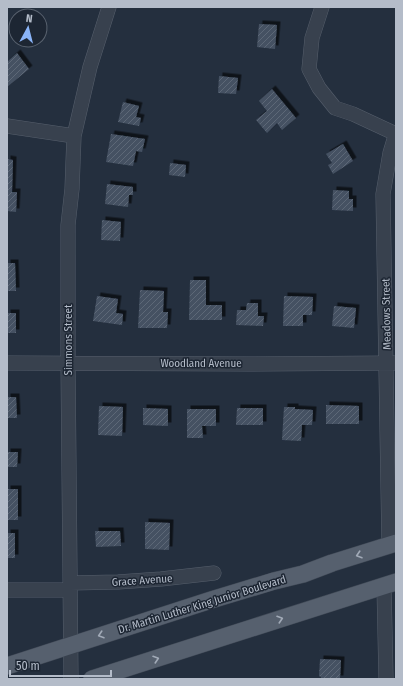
<svg xmlns="http://www.w3.org/2000/svg" width="403" height="686" font-family="'Fira Sans Condensed',sans-serif">
<defs>
<pattern id="building-hatch" width="6" height="6" patternUnits="userSpaceOnUse"><rect width="6" height="6" fill="#455162"/><path d="M-1 1l2-2M0 6l6-6M5 7l2-2" fill="none" stroke="#5d6877"/></pattern>
<filter id="shadow"><feDropShadow dx="3.5" dy="-3.5" stdDeviation="0" flood-color="#0009"/></filter>
</defs>
<rect width="100%" height="100%" fill="#242f3e"/>
<path fill="url(#building-hatch)" filter="url(#shadow)" d="M259,24l18,1 -2,24 -18,-2z
M17,53l12,16 -22,18v-25z
M219,76l19,2 -2,16 -18,-1z
M272,89l24,29 -14,12 -5,-7 -10,10 -11,-13 11,-9 -8,-10z
M123,102l16,4 -3,11 5,1 -2,8 -21,-4z
M111,134l34,5 -3,13 -6,-1 -3,15 -27,-4z
M343,144l10,17 -20,13 -5,-9 4,-2 -6,-9z
M7,159l6,1 -1,32h5l-1,20 -9,-1z
M170,163l16,2 -1,12 -16,-2z
M107,184l26,3v8h-4l-1,12 -23,-3z
M333,190l16,1v8h4v12l-21,-1z
M102,220l19,2 -1,19 -19,-1z
M7,263h8l1,28h-9z
M190,280h16v25h16v15h-33z
M140,290l24,1 -1,21h5l-1,16h-29z
M97,296l21,3 -2,14 7,1 -1,11 -29,-4z
M284,296l29,1 -1,18h-9v11h-20z
M247,303h11v13h6l-1,10 -27,-1 1,-15h9z
M334,306l22,2 -2,20 -22,-2z
M7,313h9v20h-9z
M7,397h9l1,21h-10z
M326,405l33,1v18h-33z
M99,406l24,1 -1,29 -24,-1z
M284,407h11v2l18,1 -1,15h-10l-1,16 -19,-1z
M143,408l25,1v17l-25,-1z
M237,408h26v17h-27z
M187,409h29v17h-14l1,12h-16z
M7,452h11l-1,15h-10z
M7,489h11v31h-11z
M145,522l25,1 -1,27 -24,-1z
M95,531h25l1,15 -25,1z
M7,533h8v25h-8z
M320,659l21,1 -1,19h-19v-2l-2,-1z"/>
<g fill="none" stroke-linecap="round" stroke-linejoin="round">
<g stroke="#565f6c" stroke-width="15">
<path id="minor" d="M322,7l-10,31 -3,31 10,19 16,20 18,6 43,20
M7,126l67,10
M7,363l242,1 147,-1
M389,545l-6,-351 7,-41 6,-20
M70,583l48,-1 43,-3 53,-6
M384,586l2,93
M7,590h63
M71,679l-3,-317v-137l4,-36 2,-53 16,-69 19,-60"/>
</g>
<g stroke="#414a57" stroke-width="18">
<path id="major" d="M7,666l204,-66 63,-19 29,-7 29,-11 64,-20
M92,679l304,-97"/>
</g>
<use href="#minor" stroke="#38414e" stroke-width="14"/>
<use href="#major" stroke="#56606e" stroke-width="17"/>
</g>
<defs><path id="oneway-chevron" d="M-2-3.5L2.5 0L-2 3.5" fill="none" stroke-width="1.6" stroke-linecap="round" stroke-linejoin="round"/></defs>
<g stroke="#a1aab7">
<use href="#oneway-chevron" transform="translate(359 555) rotate(162)"/>
<use href="#oneway-chevron" transform="translate(280 619) rotate(-18)"/>
<use href="#oneway-chevron" transform="translate(101 635) rotate(162)"/>
<use href="#oneway-chevron" transform="translate(156 659) rotate(-18)"/>
</g>
<g text-anchor="middle" stroke-width="3" stroke-linejoin="round" paint-order="stroke">
<g font-size="11" fill="#b4bcc9" stroke="#1d2633">
<text transform="translate(386 314) rotate(-91)" y="4">Meadows Street</text>
<text transform="translate(68 340) rotate(-90)" y="4">Simmons Street</text>
<text x="201" y="367">Woodland Avenue</text>
<text transform="translate(142 580) rotate(-4)" y="4">Grace Avenue</text>
<text transform="translate(202 604) rotate(-17)" y="4">Dr. Martin Luther King Junior Boulevard</text>
</g>
</g>
<rect width="403" height="686" fill="none" stroke="#b4bcc9" stroke-width="16"/>
<g transform="translate(28 28) rotate(7)"><circle r="19" fill="#1d2633" stroke="#59626f"/>
<path d="M0-3L7 15L0 10L-7 15Z" fill="#8ab4f8"/>
<text y="-6" font-size="11" font-weight="bold" text-anchor="middle" fill="#b4bcc9">N</text>
</g>
<path d="M10 670v6h101v-6" fill="none" stroke="#b4bcc9" stroke-width="2"/>
<text x="16" y="670" font-size="12" fill="#b4bcc9" stroke="#1d2633" stroke-width="3" paint-order="stroke">50 m</text>
</svg>
